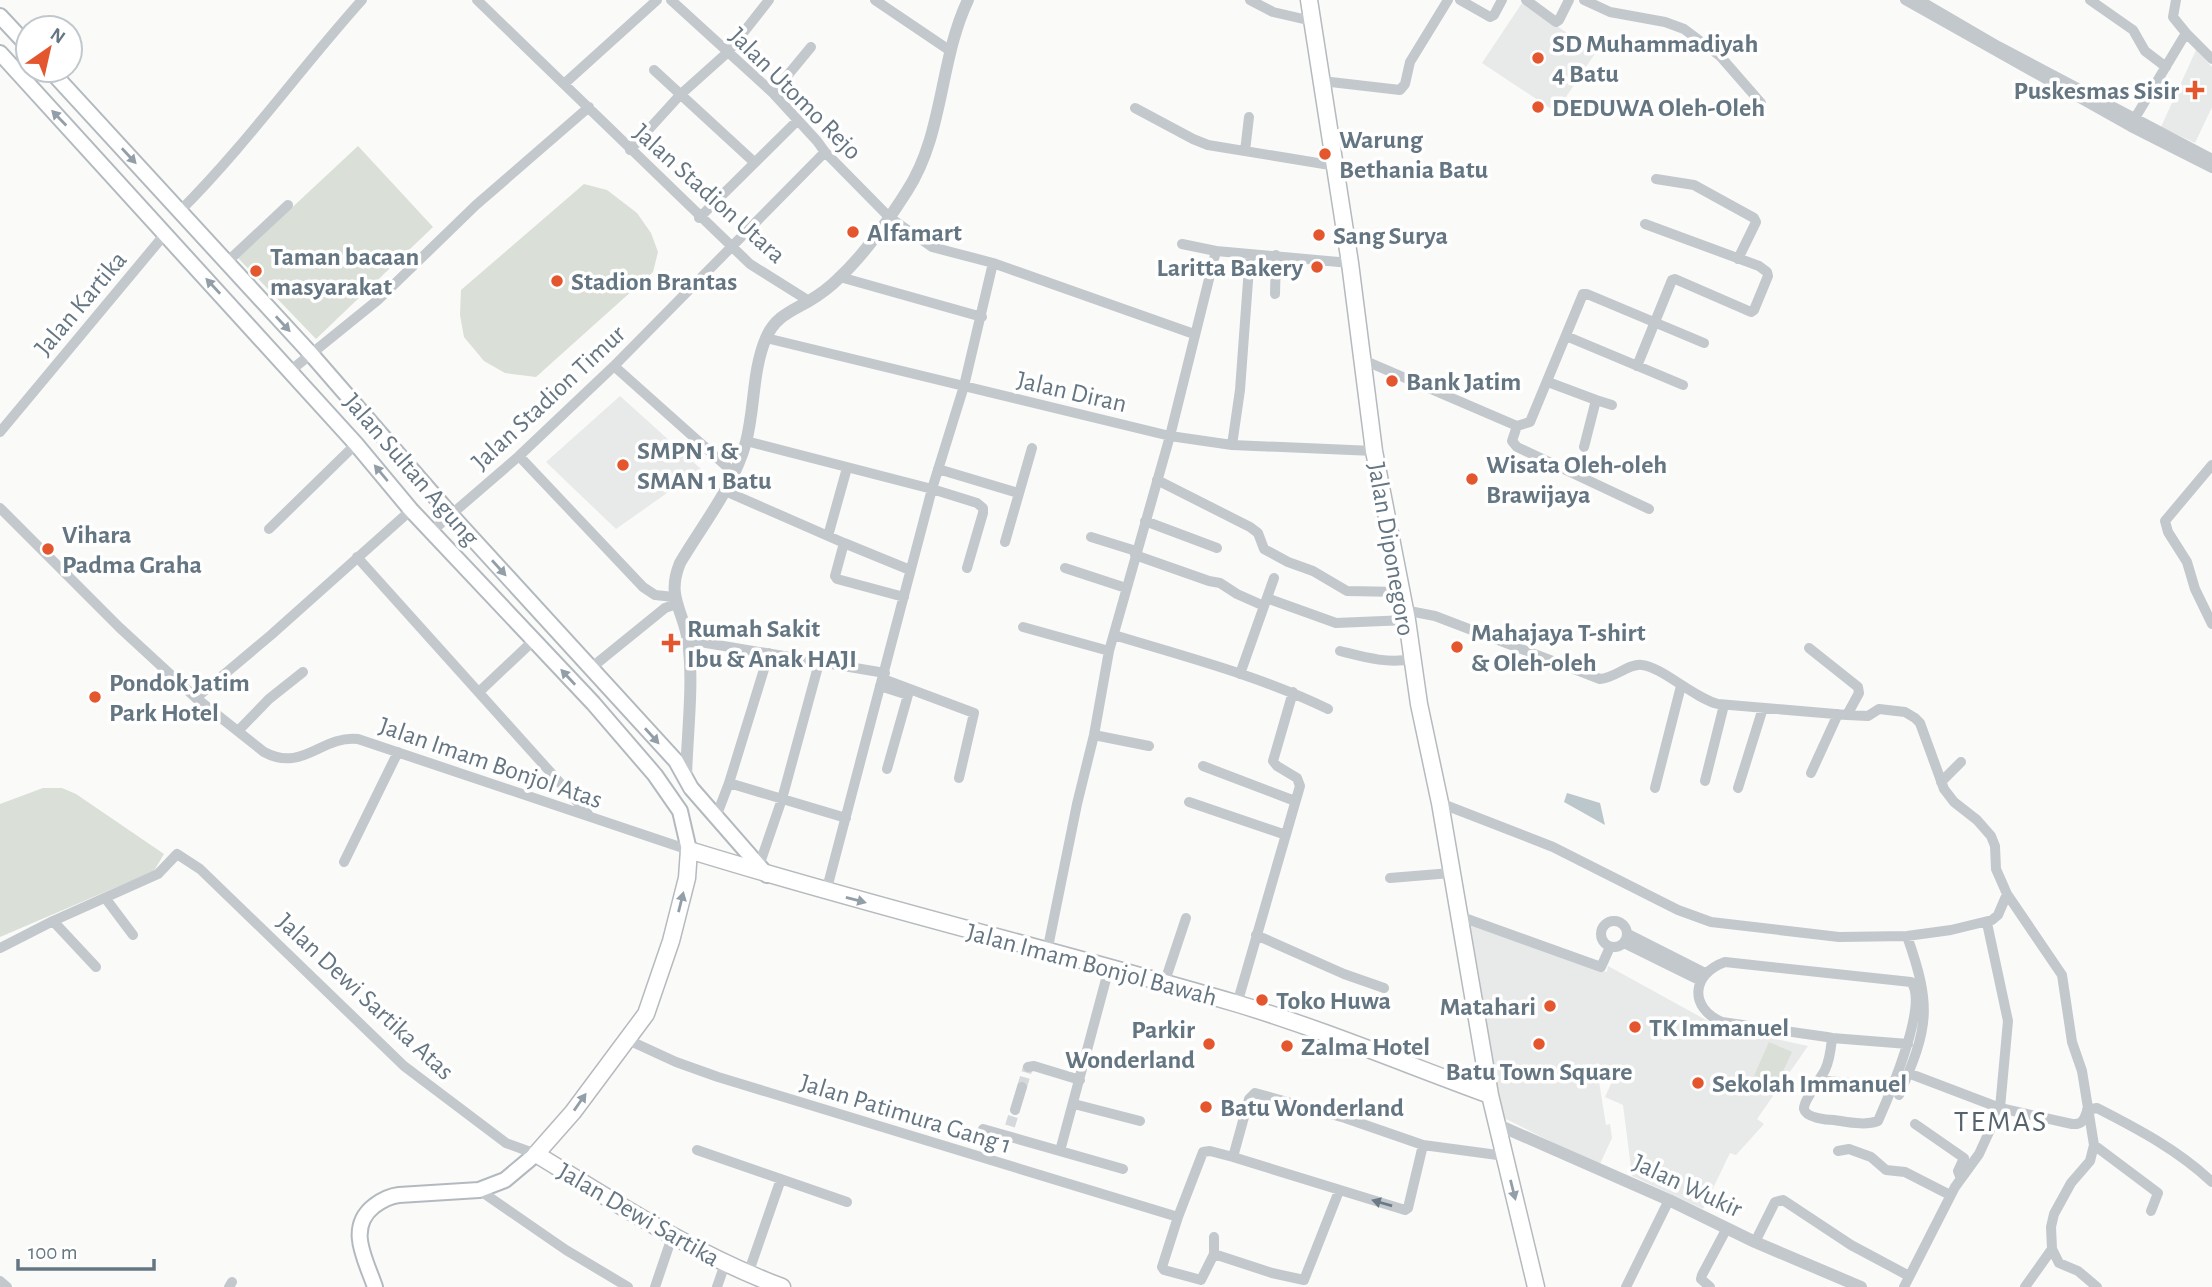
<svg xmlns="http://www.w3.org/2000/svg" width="2212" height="1287" font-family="'Alegreya Sans',sans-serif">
<rect width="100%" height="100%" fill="#fafaf8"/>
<path fill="#e8e9e9" d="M1522,3l74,49 -40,60 -74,-49z
M2196,50l16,17v40l-17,36 -34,-16z
M620,396l81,73 -85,60 -70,-67z
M1467,923l140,49 1,-6 109,60 91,20 -51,73 7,5 -28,31 -6,-2 -27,56 -71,-33 -9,-71 -18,-8 12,-26 -21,-8 10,62 4,-1 2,14 -13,28 -95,-48 -4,-4z"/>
<path fill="#dadfd7" d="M358,146l75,81 -117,112 -78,-81z
M584,184l23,6 30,23 14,20 7,19 -5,20 -117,105 -31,-4 -21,-12 -20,-24 -4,-22 1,-25z
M43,788h19l14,6 88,60 -10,17 -154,66v-133z
M1769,1042l23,10 -17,36 -22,-10z"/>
<path fill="#bbc7cb" d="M1567,793l33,10 5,22 -41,-23z"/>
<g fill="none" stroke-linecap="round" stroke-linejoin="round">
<path stroke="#d5d9db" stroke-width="10" stroke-dasharray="10 5" stroke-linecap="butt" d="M1022,1087l6,-20
M1010,1126l5,-16"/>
<g stroke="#b3babf" stroke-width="18">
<path id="secondary" d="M0,16l28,30
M0,53l356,391 55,66 182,193 62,72 25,36 9,39
M50,70l261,284 140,161 225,246 15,27 76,87
M375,1287c-9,-27 -29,-59 -1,-81 8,-6 16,-10 25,-11l80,-5 26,-10 31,-26"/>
</g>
<g stroke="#b5babe" stroke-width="19">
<path id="primary" d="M1309,0l41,263 24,188 33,169 12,84 21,99 50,292 46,192
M782,1287c-88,-33 -166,-84 -246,-133l37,-42 73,-98 25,-73 16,-63 2,-28c181,56 365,100 546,153 87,26 170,61 255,92"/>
</g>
<path stroke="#c3c8cc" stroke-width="10" d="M477,0l273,264 59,37
M671,0l102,93 44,48 8,11 64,65 43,30 61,16 201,71
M875,0l74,50
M1250,0l23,12 39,9
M1460,0l30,17 4,-2 8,-15
M1526,0l30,22 3,-2 10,-20
M1584,0l26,12 55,10 19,7 36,27 41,47
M1905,0l226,127 81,41
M1919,0l79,46 214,113
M2090,0l43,30 12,21 21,16
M2186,33l26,26
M654,70l100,92
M1322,81l78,9 5,-6 5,-22 38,-62
M564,84l93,-84
M773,93l38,-46
M1135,108l58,31 15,6 128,21
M2132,123l54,-90 -13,-16 3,-17
M630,150l50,-55 48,-43 41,-52
M1245,151l4,-34
M1656,179l38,6 60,33 2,4 -18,37
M180,211c66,-66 120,-142 182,-211
M699,218l99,-98
M1182,244l34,7
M227,262l61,-57
M840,277l142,40
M1275,294l1,-39
M1566,336l117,49
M766,338l404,98 62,9 142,6
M1361,359l156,67 13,-4 53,-128h4l117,49
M614,366l120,107
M1637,366l35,-86 3,-1 76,33 3,-2 14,-34 -1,-4 -8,-6 -114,-42
M290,371l89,-72 97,-94 113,-98
M1548,382l48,18 -12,47
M1596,400l16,5
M1517,426l-5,15 5,6 132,62
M0,432l165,-198
M746,441l186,48 45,14 6,5v5l-16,55
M1232,445l8,-55 10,-136
M519,456l124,131 12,8 19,2
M2212,465l-47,56 3,11 19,30 8,27 17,35
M938,469l80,24
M1157,480l93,47 8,6 6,16 24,13 25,9 34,20 54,1
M725,491l119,52 66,27
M0,508l120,120 76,70 68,54c39,21 57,-17 94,-13l331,111
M1145,521l72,27
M269,529l87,-85
M431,532l88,-76 95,-90 211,-214
M828,536l19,-68
M1091,537l45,14
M1005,542l27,-94
M844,543l-9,33 2,3 67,18
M1135,555l74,26 11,2 17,11 27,12
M357,557l231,257
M1065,568l61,20
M1272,600l64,23 71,-3
M1404,610l31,6 165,63c15,-1 29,-16 42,-14 20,2 52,33 76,39l129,11 21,1 11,-7 26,3 10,6 5,5 24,66 10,13 23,18 14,16 4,10 1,23 11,25 -9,21 -6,5 -41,10 -44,6 -68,1 -128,-15 -33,-12 -125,-63 -113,-44
M1023,627l86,24
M1114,635c72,22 146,41 214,74
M688,640l197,33
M1809,648l49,39 1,6 -12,22
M1340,651c24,6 47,13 72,8
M769,653l-40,130 117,35
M591,668l74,-60 11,-4
M1240,674l34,-96
M883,679l91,34 -15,65
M880,686l28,9 -21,74
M479,692l55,-52
M196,698l75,-63 140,-125
M239,730l30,-31 34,-27
M1094,735l55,11
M1203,766l92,35
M1811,773l27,-59
M1705,781l19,-76
M1941,782l20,-20
M1655,788l26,-102
M1738,788l25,-80
M1189,802l97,33
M716,817l13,-34
M344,862l54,-110
M759,866l23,-67 37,-136
M1390,878l61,-5
M826,892l106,-403 32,-103 29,-123
M2007,894l55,81 10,67 10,29 12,74 -4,16 -19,22 -17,31 -3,13 1,22 7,14 19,8 19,16
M106,899l27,36
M1459,916l142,51 9,-20
M1601 934a13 13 0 1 1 26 0a13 13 0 1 1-26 0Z
M53,921l43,46
M1628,934l77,39
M1256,935l88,39 40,14
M1624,943l77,38
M0,948l53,-27 105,-47 19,-20 23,15 204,197 102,77 30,11
M1047,952l30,-148 17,-69 15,-84 61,-215 46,-185 134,12
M1164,984l22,-66
M1237,1004l63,-218 -3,-8 -20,-12 -4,-5 20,-69
M1832,1038c-1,10 -2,22 -7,32 -4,8 -22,31 -21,39 2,9 23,11 30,11 14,2 31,6 44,1 11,-25 51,-117 33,-139l-186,-20c-34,12 -36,46 -3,60l105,15 5,1 76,6
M626,1039l50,23 42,15 460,140
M1028,1067l6,-1 46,14
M1908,1073l92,35 72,16c10,1 12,-4 15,-13
M1819,1080l72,7
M1899,1095c30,-68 33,-88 8,-159
M1074,1104l66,17
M1015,1110l7,-23
M2087,1110l10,-2c41,21 81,42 115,74
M1915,1124l49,34 -6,13 3,8
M983,1129l140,40
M2094,1145l64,48 -7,18
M697,1150l150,52
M1060,1151l49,-183
M1838,1151l11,-2 22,8 15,13 19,2 45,23
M1233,1157l16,-58 6,-6 90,25 78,27 82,11
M479,1190l87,60 62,37
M1214,1237v17l58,19 32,7 35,-89
M1755,1242l20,-40 8,-2 68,45 58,31
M1214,1254l-13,26 -37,-10 -2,-3 16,-50 25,-65 7,-1 23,6 172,53 3,-2 15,-63
M748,1274l33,-95
M0,1281l7,6
M229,1287l3,-5
M655,1287l17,-50
M717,1287l8,-23
M1626,1287l43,-87
M1710,1287l-9,-8 1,-4 25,-47
M1904,1287l51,-100 24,-33 21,-46 8,-87 -21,-98
M2025,1287l27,-38"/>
<path stroke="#c3c8cc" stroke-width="12" d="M686,777c1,-41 8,-96 2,-136 -5,-32 -22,-44 -8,-78 23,-39 54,-77 66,-121 9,-34 6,-71 20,-104 9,-21 24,-26 43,-37 10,-6 21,-14 29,-22 27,-25 50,-58 69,-88 37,-57 32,-130 61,-191
M1496,1124l173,76 86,42 106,45"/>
<use href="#secondary" stroke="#fff" stroke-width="14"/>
<use href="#primary" stroke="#fff" stroke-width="16"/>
</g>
<defs><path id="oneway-solid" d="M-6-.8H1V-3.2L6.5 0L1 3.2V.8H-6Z" transform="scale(1.75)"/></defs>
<g fill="#939fa8">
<use href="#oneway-solid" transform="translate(59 118) rotate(-134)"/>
<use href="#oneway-solid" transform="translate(129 156) rotate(47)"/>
<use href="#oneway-solid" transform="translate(213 286) rotate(-133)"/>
<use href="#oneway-solid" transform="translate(283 324) rotate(47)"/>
<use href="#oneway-solid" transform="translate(381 473) rotate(-130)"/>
<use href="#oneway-solid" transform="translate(499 568) rotate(48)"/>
<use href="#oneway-solid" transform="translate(568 677) rotate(-133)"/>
<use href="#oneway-solid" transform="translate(652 736) rotate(48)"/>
<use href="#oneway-solid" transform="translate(856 900) rotate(15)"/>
<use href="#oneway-solid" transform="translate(681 902) rotate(-76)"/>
<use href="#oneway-solid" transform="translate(580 1102) rotate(-55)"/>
<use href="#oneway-solid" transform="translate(1513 1190) rotate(76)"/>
</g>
<use fill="#6a7a87" href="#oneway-solid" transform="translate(1382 1203) rotate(-164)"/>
<g fill="#e4572e" stroke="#fff" stroke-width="2.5">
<circle cx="1538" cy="58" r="7"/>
<path d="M2191.5 79.5h7v7h7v7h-7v7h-7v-7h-7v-7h7z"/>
<circle cx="1538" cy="107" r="7"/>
<circle cx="1325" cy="154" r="7"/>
<circle cx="853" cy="232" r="7"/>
<circle cx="1319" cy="235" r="7"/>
<circle cx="1317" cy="267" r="7"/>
<circle cx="256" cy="271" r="7"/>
<circle cx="557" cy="281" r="7"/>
<circle cx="1392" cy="381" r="7"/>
<circle cx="623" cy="465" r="7"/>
<circle cx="1472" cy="479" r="7"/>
<circle cx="48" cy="549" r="7"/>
<path d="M667.5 632.5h7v7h7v7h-7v7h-7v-7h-7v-7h7z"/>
<circle cx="1457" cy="647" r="7"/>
<circle cx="95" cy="697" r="7"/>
<circle cx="1262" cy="1000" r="7"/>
<circle cx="1550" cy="1006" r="7"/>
<circle cx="1635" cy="1027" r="7"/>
<circle cx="1209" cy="1044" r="7"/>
<circle cx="1539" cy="1044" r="7"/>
<circle cx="1287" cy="1046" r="7"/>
<circle cx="1698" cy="1083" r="7"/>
<circle cx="1206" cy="1107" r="7"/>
</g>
<g text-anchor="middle" stroke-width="7" stroke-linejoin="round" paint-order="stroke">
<g font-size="26" font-weight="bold" fill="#657683" stroke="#fff" text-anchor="start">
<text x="1552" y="52">SD Muhammadiyah<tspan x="1552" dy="30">4 Batu</tspan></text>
<text x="2179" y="99" text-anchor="end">Puskesmas Sisir</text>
<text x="1552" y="116">DEDUWA Oleh-Oleh</text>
<text x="1339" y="148">Warung<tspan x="1339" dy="30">Bethania Batu</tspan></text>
<text x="867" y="241">Alfamart</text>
<text x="1333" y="244">Sang Surya</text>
<text x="270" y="265">Taman bacaan<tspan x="270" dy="30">masyarakat</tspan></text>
<text x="1303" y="276" text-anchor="end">Laritta Bakery</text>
<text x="571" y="290">Stadion Brantas</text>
<text x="1406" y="390">Bank Jatim</text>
<text x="637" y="459">SMPN 1 &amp;<tspan x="637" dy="30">SMAN 1 Batu</tspan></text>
<text x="1486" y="473">Wisata Oleh-oleh<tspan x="1486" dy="30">Brawijaya</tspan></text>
<text x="62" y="543">Vihara<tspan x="62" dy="30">Padma Graha</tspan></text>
<text x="687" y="637">Rumah Sakit<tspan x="687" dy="30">Ibu &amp; Anak HAJI</tspan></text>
<text x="1471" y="641">Mahajaya T-shirt<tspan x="1471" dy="30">&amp; Oleh-oleh</tspan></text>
<text x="109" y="691">Pondok Jatim<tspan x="109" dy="30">Park Hotel</tspan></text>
<text x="1276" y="1009">Toko Huwa</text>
<text x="1536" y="1015" text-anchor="end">Matahari</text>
<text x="1649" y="1036">TK Immanuel</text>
<text x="1195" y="1038" text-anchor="end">Parkir<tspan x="1195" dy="30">Wonderland</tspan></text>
<text x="1301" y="1055">Zalma Hotel</text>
<text x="1539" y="1080" text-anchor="middle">Batu Town Square</text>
<text x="1712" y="1092">Sekolah Immanuel</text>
<text x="1220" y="1116">Batu Wonderland</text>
</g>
<g font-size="26" fill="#657683" stroke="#fff">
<text transform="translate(796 93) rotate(45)" y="9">Jalan Utomo Rejo</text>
<text transform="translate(710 193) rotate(42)" y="9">Jalan Stadion Utara</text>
<text transform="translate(80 303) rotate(-50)" y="9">Jalan Kartika</text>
<text transform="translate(1072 391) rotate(13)" y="9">Jalan Diran</text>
<text transform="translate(548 397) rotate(-43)" y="9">Jalan Stadion Timur</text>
<text transform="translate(412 469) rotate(49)" y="9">Jalan Sultan Agung</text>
<text transform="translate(1392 549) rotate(80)" y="9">Jalan Diponegoro</text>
<text transform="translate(491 762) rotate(19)" y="9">Jalan Imam Bonjol Atas</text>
<text transform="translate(1092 964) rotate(15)" y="9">Jalan Imam Bonjol Bawah</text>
<text transform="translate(366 996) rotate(43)" y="9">Jalan Dewi Sartika Atas</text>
<text transform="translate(906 1113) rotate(17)" y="9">Jalan Patimura Gang 1</text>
<text transform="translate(1688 1185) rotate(25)" y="9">Jalan Wukir</text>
<text transform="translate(639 1214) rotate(30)" y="9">Jalan Dewi Sartika</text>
</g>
<g font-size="30" letter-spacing="2" fill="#57646e" stroke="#fff">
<text x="2001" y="1131">TEMAS</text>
</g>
</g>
<g transform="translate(49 49) rotate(34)"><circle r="33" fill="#ffffff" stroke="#c1c8cd" stroke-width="2"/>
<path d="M0-5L12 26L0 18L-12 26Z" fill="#e4572e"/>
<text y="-10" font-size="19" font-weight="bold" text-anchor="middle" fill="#657683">N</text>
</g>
<path d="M18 1259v10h136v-10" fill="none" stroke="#657683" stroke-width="3.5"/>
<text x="28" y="1259" font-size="21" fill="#657683" stroke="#ffffff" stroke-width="5" paint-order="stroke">100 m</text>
</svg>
